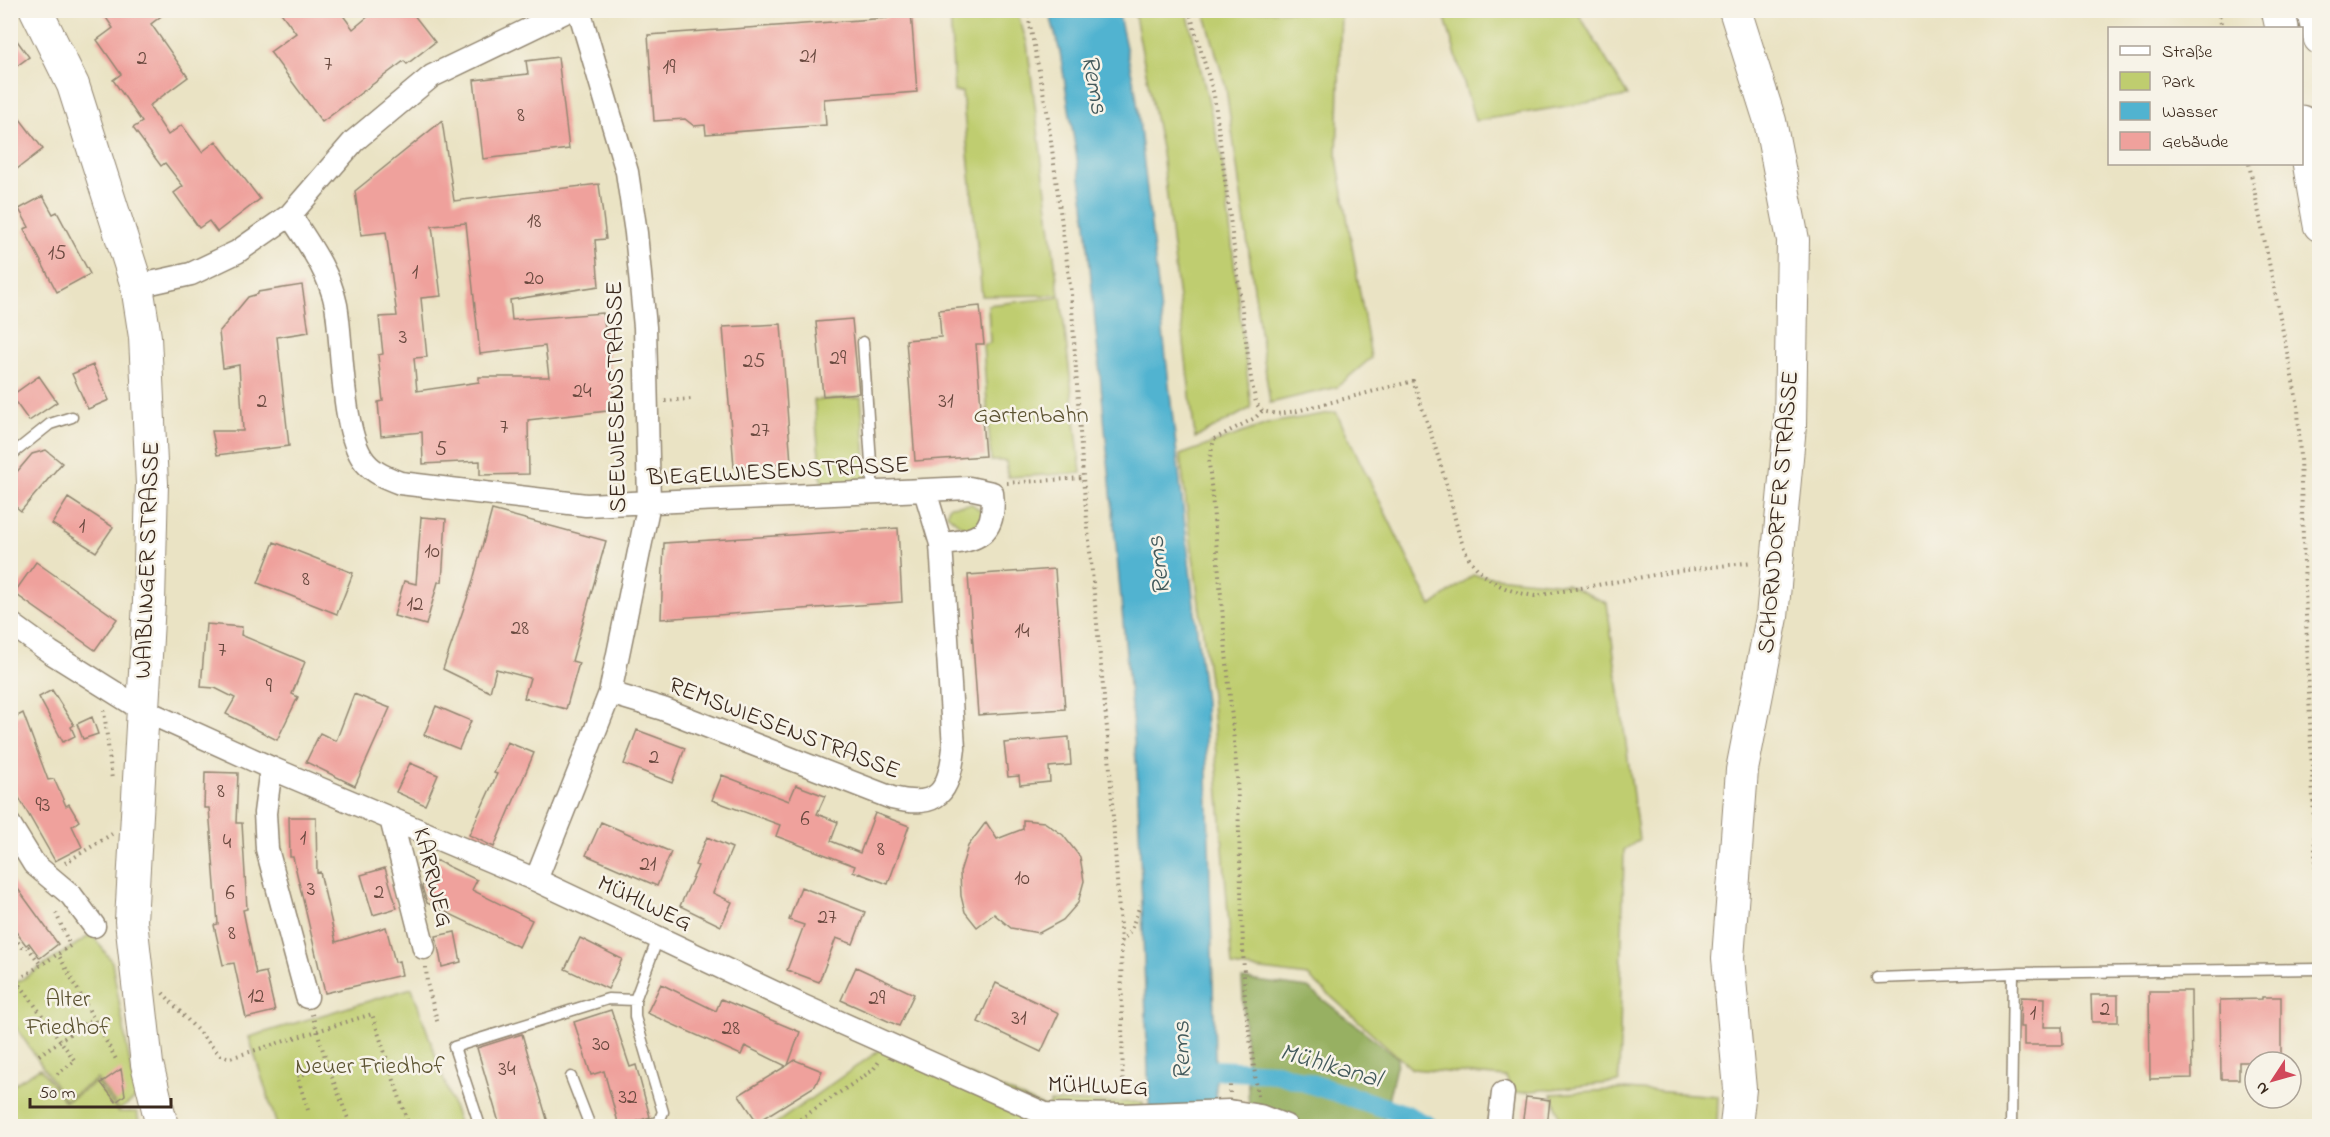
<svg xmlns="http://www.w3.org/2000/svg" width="2330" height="1137" font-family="'Indie Flower',sans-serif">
<rect width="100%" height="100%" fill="#f7f3e8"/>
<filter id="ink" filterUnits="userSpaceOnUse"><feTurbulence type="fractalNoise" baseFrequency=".0167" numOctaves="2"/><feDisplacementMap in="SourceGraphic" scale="12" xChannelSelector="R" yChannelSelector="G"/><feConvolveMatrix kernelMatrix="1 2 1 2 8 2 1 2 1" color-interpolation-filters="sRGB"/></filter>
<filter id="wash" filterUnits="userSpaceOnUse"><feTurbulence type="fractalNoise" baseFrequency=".008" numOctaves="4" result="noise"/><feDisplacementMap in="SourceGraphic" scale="24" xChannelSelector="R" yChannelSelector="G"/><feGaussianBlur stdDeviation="1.35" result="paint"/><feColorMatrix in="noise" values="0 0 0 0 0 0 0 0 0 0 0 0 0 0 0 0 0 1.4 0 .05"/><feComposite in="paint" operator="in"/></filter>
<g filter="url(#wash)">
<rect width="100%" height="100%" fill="#eae3c4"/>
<path fill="#bfcd6f" stroke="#7d7c46" stroke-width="1.5" d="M950,11h67l10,32 32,252 -77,1 -20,-204h-8z
M1134,11h53l35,148 29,249 -56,30 -33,-285z
M1204,11h137l-4,147 34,200 -34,29 -67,16 -44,-315z
M1443,11h134l51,85 -153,25z
M1061,297l20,176 -73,4 -2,-16h-15l-8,-116 7,-2 -2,-38z
M861,397l7,88 -46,3 -8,-88z
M1336,412l95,194 42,-31 93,9 41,19 32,237 -15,10 -5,232 -106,11 -7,-16 -94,-8 -104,-93 -76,-10 -20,-263 -32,-248 90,-32z
M972,504l10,8 1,8 -16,11 -20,-17 2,-8z
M92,934l20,28 24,136 -17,12 -22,-31 -32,21 -54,-80 -1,-33z
M412,988l48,138h-183l-28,-89z
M891,1042l156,66 3,-6h93l1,24h-372z
M40,1068l25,34 31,-20 22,30h19l3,14h-129v-40z
M1626,1089l92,7 -1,30h-154l-11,-32z"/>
<path fill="#97b062" stroke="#696d40" stroke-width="1.5" d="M1242,979l66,9 90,70 -16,68h-132z"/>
<path fill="#51b3d0" stroke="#466e77" stroke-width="1.5" d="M1049,11h69l18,82 69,609 12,424h-67l-13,-355 -53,-568 -24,-151z"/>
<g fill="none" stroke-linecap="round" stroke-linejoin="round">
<path stroke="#51b3d0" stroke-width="20" d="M1191,1069l86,4 127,41 24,12"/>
</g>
<g id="blocks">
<path fill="#efa19c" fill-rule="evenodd" d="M101,10h68l-18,14 37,53 -39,29 19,29 14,-10 20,27 14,-11 44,58 -43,33 -8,-11 -10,7 -25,-35 9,-7 -18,-23 -4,3 -28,-38 9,-6 -29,-42 8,-6 -24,-34 16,-12z
M279,10h60l14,19 23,-19h34l25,32 -28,22 -3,-3 -82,61 -52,-70 26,-19z
M911,11l6,81 -93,7 2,26 -120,9 -1,-9 -11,1 -9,-7 -31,2 -6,-86 239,-17v-4z
M10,31l19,26 -19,14z
M558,57l11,92 -86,10 -9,-79 54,-6 -2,-13z
M10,106l33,43 -26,20 -7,-9z
M442,121l12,80 145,-17 7,55 -11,1 4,46 -89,14 2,20 91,-7 13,97 -88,10 1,54 -49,1v-14l-57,3 -1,-32 -41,4 -3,-34 5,-1 -5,-46 5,-1 -4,-37 18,-1 -11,-84 -25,3 -6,-44zM466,223l14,131 65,-8 4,31h-70v5l-62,9 -3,-33 13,-1 -6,-59 20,-2 -9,-70z
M43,196l10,18 4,-2 33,62 -33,18 -33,-63 5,-2 -10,-18z
M302,285l7,47 -32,5 12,109 -72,9 -5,-24h31l-4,-66 -16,3 -4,-36 29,-35 10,-3v-2z
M980,306l4,38h-8l9,112 -70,5 -9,-121 35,-3 -2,-27z
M852,319l7,74 -36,3 -7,-74z
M781,324l10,139 -57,4 -11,-140z
M93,365l16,35 -21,9 -16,-35z
M39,376l18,26 -28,19 -18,-25z
M46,450l16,13 -41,48 -11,-9v-22l22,-26z
M68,498l45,29 -17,25 -44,-28z
M492,510l114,31 -34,120 7,2 -13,46 -42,-11 6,-20 -34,-9 -6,23 -47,-23 29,-85z
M421,517l25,2 -4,63h-4l-12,43 -32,-9 10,-35 12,3z
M898,528l4,74 -241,17 3,-76z
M274,542l79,31 -16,41 -79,-31z
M36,562l81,57 -22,31 -81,-57z
M1055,569l10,140 -87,6 -10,-140z
M206,624l36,3 -1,8 64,27 -13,32 6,3 -21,43 -51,-26 9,-16 -20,-10 -14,-1z
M52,690l22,35 -3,2 4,9 -12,6 -24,-45z
M354,694l36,14 -35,78 -49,-24 14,-29 16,8z
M436,706l35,15 -12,28 -35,-14z
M23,713l25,67 6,-1 12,27 3,-2 10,17 -7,5 10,21 -27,14 -45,-79v-62z
M92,717l6,17 -15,5 -6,-15z
M637,730l48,18 -13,35 -48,-19z
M1069,737l2,28 -22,2 1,15 -30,3 -1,-9 -11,1 -4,-34z
M507,742l27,11 -40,94 -25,-12 28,-61 -3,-1z
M410,763l28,12 -13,30 -29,-13z
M205,772l33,1 -2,50h6l5,86 -4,1 13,64 10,-2 9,39 -29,7 -12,-55 -11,2 -9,-40 4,-1 -9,-116h-5z
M722,775l67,26 7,-16 29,11 -8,18 21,8 -7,19 29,12 15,-40 34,13 -21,58 -35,-13 2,-5 -79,-30 4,-11 -68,-25z
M289,817h27l1,56 3,-1 16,70 50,-15 9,35 4,-1 3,14 -77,18 -32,-136h-3z
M1023,820l21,2 19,13 17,22 4,24 -6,22 -15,17 -24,13 -28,-5 -17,-14 -17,13 -12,-15 -4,-16 -1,-24 8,-26 18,-24 11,17 26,-10z
M601,822l70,30 -14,34 -71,-31z
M707,837l25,11 -19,45 19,9 -11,24 -41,-20 18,-40 -3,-1z
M435,860l42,20 -5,10 60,30 -13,27 -92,-44 -5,-16z
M385,868l12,40 -24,7 -12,-40z
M10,878l48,66 -18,14 -11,-15 -3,2 -16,-21z
M801,887l64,25 -12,32 -17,-6 -17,44 -32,-12 17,-45 -15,-5z
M455,932l6,30 -19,5 -6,-31z
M580,938l42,21 -14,30 -43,-20z
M856,967l58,27 -15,32 -58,-26z
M996,983l63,30 -18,39 -63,-30z
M661,984l55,27 5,-12 79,33 -12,33 7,-5 27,11 -7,15 -58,36 -18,-27 47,-29 -41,-20 -4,9 -94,-42z
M2149,991h42l1,87 -42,1z
M2091,995h27v27h-26z
M2021,997l24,1 -1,29h18l1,18h-39v-18h-4z
M2262,997h19v65h-42v17h-18l-1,-79 42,-1z
M611,1010l19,57 6,-2 14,52 -27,9h-4l-15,-55 -13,4 -17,-53z
M522,1034l17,58 10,34h-49l-23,-78z
M121,1069l4,26 -9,7 -15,-19z
M1526,1097l24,3 -3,26h-25z"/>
</g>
</g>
<g filter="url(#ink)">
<use href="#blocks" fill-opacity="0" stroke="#928671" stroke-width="1.5"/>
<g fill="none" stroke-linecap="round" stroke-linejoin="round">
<g stroke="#928671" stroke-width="13">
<path id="lane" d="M863,342l10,151
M10,456l40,-32 22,-7
M1877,978l136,-5 307,-4
M571,1077l19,49
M480,1126l-26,-79 154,-48 27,1
M647,1126l12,-5 4,-9 -28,-95v-17l23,-62
M2011,1126l2,-153"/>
</g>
<g stroke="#928671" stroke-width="25">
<path id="street" d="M290,215c18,28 39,56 46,90 7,39 5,128 29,157 9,11 22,16 35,21l186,22 383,-17 23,5c5,41 -14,48 -51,51l-16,-53
M137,286l54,-12 46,-22 53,-37 64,-74 78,-65 137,-66
M10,623l40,29 91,57 130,59 265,112 267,126 242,108 79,1 105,-4 31,5 26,10
M610,693l53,16 229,89c46,11 57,-5 62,-50l-13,-204
M271,768l-6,45 2,36 40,148
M391,819l33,129
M10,825l24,39 37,31 23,31
M536,880l74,-187 39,-190 -4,-176 -9,-94 -9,-61 -48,-162
M1499,1126l4,-33"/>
</g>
<g stroke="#928671" stroke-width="34">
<path id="secondary" d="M36,10l37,75 64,201 8,51 7,147 -3,118 -18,319 16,143 15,62
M1735,10l35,111 23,119 -3,186 -18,191 -30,153 -14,188 12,131 -4,37"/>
</g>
<g stroke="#928671" stroke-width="35">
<path id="highway" d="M2278,10l4,18
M2313,10l7,28
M2302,122l18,103"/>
</g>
<path stroke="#928671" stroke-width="4" stroke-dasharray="1.5 4.5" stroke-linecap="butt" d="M1027,10l20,101 24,182 12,185 25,261 13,204 2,153
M1189,10l25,85 37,284 5,24 6,8 15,3 20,-3 116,-30c12,35 24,70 34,106 7,23 10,50 22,71 16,24 39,34 66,38l136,-24 82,-10
M2218,10l4,18
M2249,164l49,242 21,549
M665,401l26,-2
M1007,483l76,-5
M104,710l8,70
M65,863l47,-29
M56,913l14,33 -12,8 59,107
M10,933l12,14h6l13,18
M1121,942l10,-12 9,-25
M426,967l1,16 11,41
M24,976l34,-22
M10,993l11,-7 54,75 -18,13
M163,993l57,62 10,3 142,-44 37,112
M312,1014l16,53 23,59
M39,1055l53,-36
M1230,1093v-10
M1258,1096l-13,-93 -8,-228 -28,-313 5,-23 41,-21 7,-7
M308,1110l-11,-34 31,-9
M790,1126l83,-56 7,-10"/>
<use href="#lane" stroke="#fff" stroke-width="10"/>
<use href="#street" stroke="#fff" stroke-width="22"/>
<use href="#secondary" stroke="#fff" stroke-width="32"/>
<use href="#highway" stroke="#fff" stroke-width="33"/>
</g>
</g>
<g text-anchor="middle" stroke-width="5" stroke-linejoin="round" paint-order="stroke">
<g font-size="21" fill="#68483e">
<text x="808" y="62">21</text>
<text x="142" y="64">2</text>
<text x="328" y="70">7</text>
<text x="669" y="73">19</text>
<text x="521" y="121">8</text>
<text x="534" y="227">18</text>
<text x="57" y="259">15</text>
<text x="415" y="278">1</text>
<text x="534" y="284">20</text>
<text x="403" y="343">3</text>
<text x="838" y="364">29</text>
<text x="754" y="367">25</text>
<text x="582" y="397">24</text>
<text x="262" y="407">2</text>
<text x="946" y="407">31</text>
<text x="504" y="433">7</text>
<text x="760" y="436">27</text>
<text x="441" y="455">5</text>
<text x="82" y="532">1</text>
<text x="432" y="557">10</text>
<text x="306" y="585">8</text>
<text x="415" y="610">12</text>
<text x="520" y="634">28</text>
<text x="1022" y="637">14</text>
<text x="222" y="656">7</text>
<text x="269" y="692">9</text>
<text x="654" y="763">2</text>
<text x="221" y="797">8</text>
<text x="43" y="811">93</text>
<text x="805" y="825">6</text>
<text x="303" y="844">1</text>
<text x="227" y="848">4</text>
<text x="881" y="855">8</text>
<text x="648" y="870">21</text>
<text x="1022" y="884">10</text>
<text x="311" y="895">3</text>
<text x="379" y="898">2</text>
<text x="230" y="899">6</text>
<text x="827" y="923">27</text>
<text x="232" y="939">8</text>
<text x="256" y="1002">12</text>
<text x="877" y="1004">29</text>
<text x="2105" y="1015">2</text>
<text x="2033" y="1019">1</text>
<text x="1019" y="1024">31</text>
<text x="731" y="1034">28</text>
<text x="601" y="1050">30</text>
<text x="507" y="1075">34</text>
<text x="628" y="1103">32</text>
</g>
<g font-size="24" fill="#3b2a1e" stroke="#f7f3e8">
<text transform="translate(615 397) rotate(-91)" y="8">SEEWIESENSTRASSE</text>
<text transform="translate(778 470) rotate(-3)" y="8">BIEGELWIESENSTRASSE</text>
<text transform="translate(1777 512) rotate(-85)" y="8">SCHORNDORFER STRASSE</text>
<text transform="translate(146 560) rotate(-88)" y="8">WAIBLINGER STRASSE</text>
<text transform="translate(785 727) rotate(21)" y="8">REMSWIESENSTRASSE</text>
<text transform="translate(434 877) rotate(76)" y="8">KARRWEG</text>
<text transform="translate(645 902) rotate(25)" y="8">MÜHLWEG</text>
<text transform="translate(1098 1085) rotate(2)" y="8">MÜHLWEG</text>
</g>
<g font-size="24" fill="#5c5332" stroke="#f7f3e8">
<text x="1031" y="422">Gartenbahn</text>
<text x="68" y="1006">Alter<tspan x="68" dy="28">Friedhof</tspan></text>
<text x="370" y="1073">Neuer Friedhof</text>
</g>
<g font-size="26" font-style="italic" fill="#435a5c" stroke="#f7f3e8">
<text transform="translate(1096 84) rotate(80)" y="9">Rems</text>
<text transform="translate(1157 566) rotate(-97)" y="9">Rems</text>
<text transform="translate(1180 1051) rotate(-91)" y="9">Rems</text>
<text transform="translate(1331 1064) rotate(16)" y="9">Mühlkanal</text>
</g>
</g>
<rect width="2330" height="1137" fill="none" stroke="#f7f3e8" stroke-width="36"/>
<rect x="2108" y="27" width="195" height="138" fill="#f7f3e8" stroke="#aca397" stroke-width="1.5"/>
<rect x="2120" y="46" width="30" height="9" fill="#ffffff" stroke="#aca397" stroke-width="1.5"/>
<text x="2162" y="57" font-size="18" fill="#3b2a1e">Straße</text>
<rect x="2120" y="72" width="30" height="18" fill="#bfcd6f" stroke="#aca397" stroke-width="1.5"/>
<text x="2162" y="87" font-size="18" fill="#3b2a1e">Park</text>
<rect x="2120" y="102" width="30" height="18" fill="#51b3d0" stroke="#aca397" stroke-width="1.5"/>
<text x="2162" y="117" font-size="18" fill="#3b2a1e">Wasser</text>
<rect x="2120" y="132" width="30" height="18" fill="#efa19c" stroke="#aca397" stroke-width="1.5"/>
<text x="2162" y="147" font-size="18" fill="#3b2a1e">Gebäude</text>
<g transform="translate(2273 1080) rotate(234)"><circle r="28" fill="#f7f3e8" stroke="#aca397" stroke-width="1.5"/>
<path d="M0-4.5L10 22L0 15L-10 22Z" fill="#d1495b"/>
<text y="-9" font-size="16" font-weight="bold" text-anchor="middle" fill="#3b2a1e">N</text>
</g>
<path d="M30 1098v9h141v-9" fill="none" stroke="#3b2a1e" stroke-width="3"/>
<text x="39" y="1098" font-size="18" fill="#3b2a1e" stroke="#f7f3e8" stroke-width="4.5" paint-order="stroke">50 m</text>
</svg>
